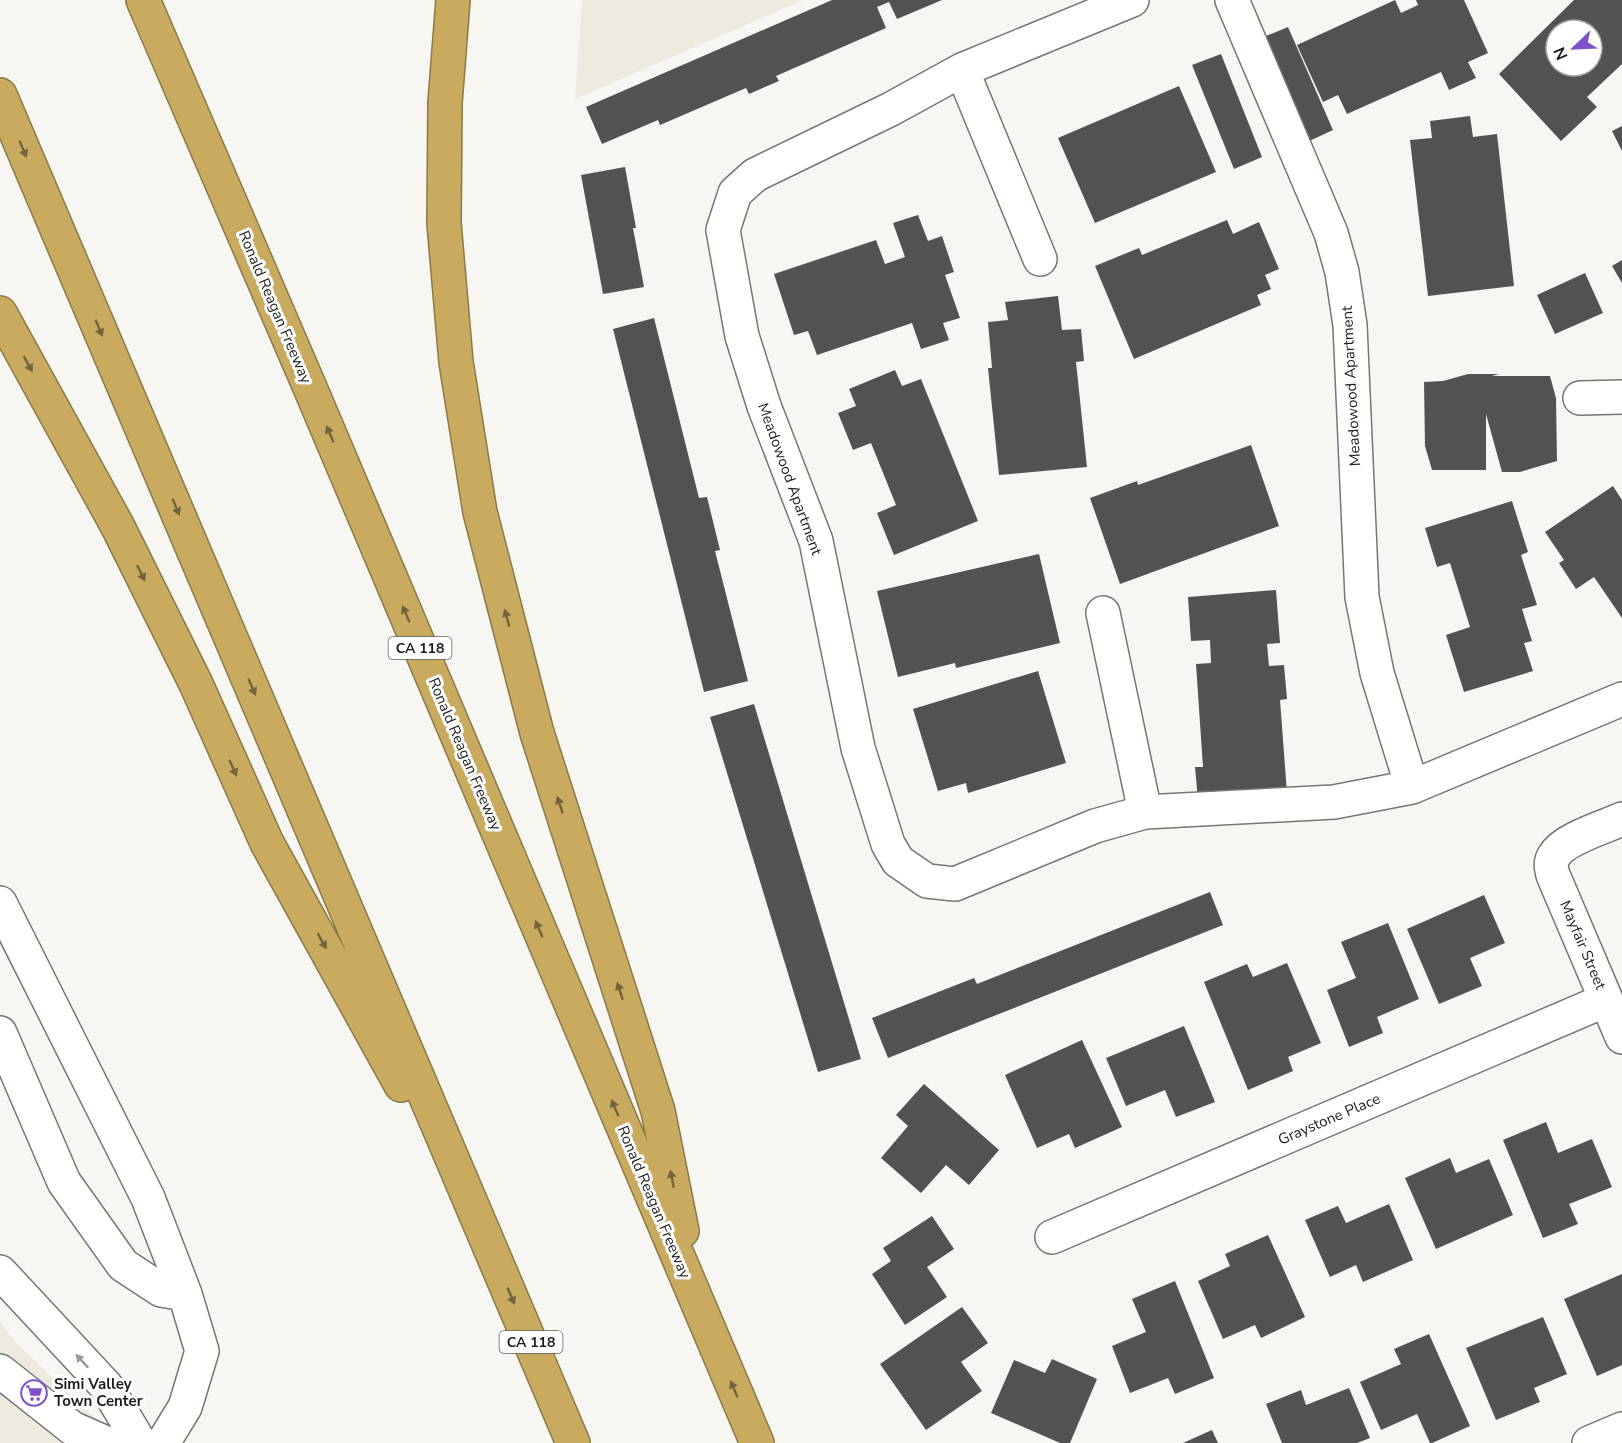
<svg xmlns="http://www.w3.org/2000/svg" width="1622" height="1443" font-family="'Nunito Sans',sans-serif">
<rect width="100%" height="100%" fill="#f8f6f3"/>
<path fill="#eeeae0" d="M582,0h221l-228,99z
M0,1322l15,20 107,101h-122z"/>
<path fill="#535250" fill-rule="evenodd" d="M832,0h110l-45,19 -8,-17 -12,5 9,21 -110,48 3,5 -30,13 -3,-6 -86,37 -2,-5 -56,24 -16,-37z
M1395,0l6,13 17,-8 -2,-5h48l24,53 -20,9 8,16 -27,12 -8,-18 -94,42 -9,-19 -15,7 -26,-57z
M1574,0h48v64l-35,33 10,10 -36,34 -62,-67zM1556,30h36v36h-36z
M1288,27l45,103 -28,13 -46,-104z
M1221,54l41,103 -28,12 -42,-104z
M1179,86l37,86 -121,51 -37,-85z
M1470,116l3,21 24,-3 17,152 -86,10 -18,-156 22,-2 -2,-17z
M1622,126v25l-10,-20z
M625,167l11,61h-3l11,59 -41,7 -22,-119z
M918,215l10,26 14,-5 12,36 -9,3 15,43 -17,5 6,17 -28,9 -9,-26 -95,32 -9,-24 -14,4 -20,-61 102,-34 9,24 20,-7 -12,-34z
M1227,220l6,14 26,-12 20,47 -14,6 6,14 -14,6 4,10 -127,54 -39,-93 44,-18 3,7z
M1622,260v23l-10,-17z
M1585,273l18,40 -48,21 -18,-39z
M1058,296l4,34 19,-1 3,32 -8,1 11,105 -88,8 -11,-107h4l-4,-46 20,-2 -3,-18z
M654,318l45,180 8,-1 13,53 -5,1 33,130 -44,11 -91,-363z
M895,370l7,16 19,-7 57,142 -84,34 -17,-42 19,-8 -25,-62 -18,7 -15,-37 18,-7 -7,-17z
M1468,374h31l-7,2h58l6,22 1,63 -37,11h-18l-16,-58v56h-54l-7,-24 -1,-64 19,-1z
M1251,445l28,81 -159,58 -30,-86 47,-17 1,4z
M1613,486l9,14v118l-28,-41 -18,12 -17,-26 5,-3 -19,-28z
M1512,501l16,51 -7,3 16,50 -15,4 10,32 -8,2 9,28 -69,21 -18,-57 24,-8 -20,-64 -13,4 -12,-39z
M1039,554l21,89 -104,25 -1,-5 -57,14 -21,-86z
M1276,590l4,53 -13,1 2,22 15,-1 3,34 -7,1 7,93 -89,7 -3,-33h8l-7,-103 15,-1 -1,-23 -19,1 -3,-44z
M1038,671l28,92 -98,30 -2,-10 -28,8 -25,-82z
M754,704l107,355 -43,13 -108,-355z
M1210,892l13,33 -335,133 -16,-40 102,-40 3,6z
M1484,895l21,48 -35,15 12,28 -43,18 -32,-75z
M1388,923l31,76 -42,18 6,16 -34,14 -22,-57 29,-12 -15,-36z
M1287,963l34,80 -33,14 5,14 -45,19 -44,-108 43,-18 6,13z
M1184,1026l31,76 -39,15 -11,-27 -39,16 -20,-48z
M1082,1040l40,87 -47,21 -6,-14 -32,14 -32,-73z
M924,1084l75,66 -30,35 -23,-20 -25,28 -40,-35 27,-32 -12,-11z
M1546,1122l12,31 34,-14 20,48 -43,17 9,20 -35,14 -40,-98z
M1450,1158l6,15 33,-14 24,56 -77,34 -31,-71z
M1389,1204l24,56 -50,22 -7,-17 -26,12 -25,-57 33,-14 8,17z
M932,1216l22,33 -27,18 20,30 -42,28 -33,-51 19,-13 -8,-13z
M1268,1235l37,82 -44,21 -6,-13 -32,14 -25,-58 32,-15 -5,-12z
M1622,1274v91l-25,11 -33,-77z
M1175,1281l39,97 -39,16 -7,-16 -38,15 -18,-47 34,-14 -14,-33z
M962,1307l26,36 -27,19 21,29 -56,39 -46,-66z
M1543,1317l24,57 -33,14 6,14 -44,18 -30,-72z
M1429,1334l41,92 -38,17h-2l-13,-29 -36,16 -21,-48 41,-18 -7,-15z
M1052,1359l45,20 -27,64h-10l-69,-30 23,-53 31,13z
M1349,1388l21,50 -13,5h-75l-16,-39 35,-14 5,15z
M1212,1430l6,13h-35z"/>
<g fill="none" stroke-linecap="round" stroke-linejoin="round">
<g stroke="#777673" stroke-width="36">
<path id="minor" d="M1132,0l-170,70 -71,39 -136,66 -20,18 -12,37 19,106 22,70 52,135 42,207 30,96 10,17 29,20 28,3 140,-58 50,-14 189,-10 78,-15 210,-88
M1232,0l99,233 11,39 8,53 12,272 15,76 35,114
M962,70l78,189
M1580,398l42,-1
M1103,613l42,199
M1622,819c-17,8 -59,20 -68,37 -4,6 -3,11 -1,19l69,162
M0,903l148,295 37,96 17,57 -17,56 -22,36
M0,1033l64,149 59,83 38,25 24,4
M1052,1237l554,-237
M0,1272l106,114 34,57
M0,1371l72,57 34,15
M1589,1443l33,-14"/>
</g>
<g stroke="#8c7948" stroke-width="36">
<path id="highway" d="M143,0l168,390 446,1053
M453,0l-8,103 -1,120 12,139 24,150 57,221 121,378 24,120
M0,95l573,1348
M0,313l118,214 78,157 71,159 134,242"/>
</g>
<use href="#minor" stroke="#fff" stroke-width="33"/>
<use href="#highway" stroke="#c9ab60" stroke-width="33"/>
</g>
<defs><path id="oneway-solid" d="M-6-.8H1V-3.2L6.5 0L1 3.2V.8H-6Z" transform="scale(1.5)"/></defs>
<g fill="#72643e">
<use href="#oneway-solid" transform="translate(23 149) rotate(67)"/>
<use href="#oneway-solid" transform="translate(99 328) rotate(67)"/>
<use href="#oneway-solid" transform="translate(28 364) rotate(61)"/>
<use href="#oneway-solid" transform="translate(330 434) rotate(-113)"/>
<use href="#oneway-solid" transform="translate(176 507) rotate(67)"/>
<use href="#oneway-solid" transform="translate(141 573) rotate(64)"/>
<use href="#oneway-solid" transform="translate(406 614) rotate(-113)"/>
<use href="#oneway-solid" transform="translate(507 618) rotate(-105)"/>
<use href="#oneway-solid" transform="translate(252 687) rotate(67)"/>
<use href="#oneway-solid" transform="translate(233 768) rotate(66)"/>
<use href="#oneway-solid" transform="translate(560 805) rotate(-108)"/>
<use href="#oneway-solid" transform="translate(539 929) rotate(-113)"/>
<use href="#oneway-solid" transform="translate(322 941) rotate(61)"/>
<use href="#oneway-solid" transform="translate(620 991) rotate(-108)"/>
<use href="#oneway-solid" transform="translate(615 1108) rotate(-113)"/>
<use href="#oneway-solid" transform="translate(672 1179) rotate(-101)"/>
<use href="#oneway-solid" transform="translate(511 1296) rotate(67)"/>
<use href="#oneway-solid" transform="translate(734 1389) rotate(-113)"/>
</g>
<use fill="#999998" href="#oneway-solid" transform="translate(82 1361) rotate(-133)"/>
<defs>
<g id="supermarket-ring" transform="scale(1.35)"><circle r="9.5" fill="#fff" stroke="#8051c9" stroke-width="1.5"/><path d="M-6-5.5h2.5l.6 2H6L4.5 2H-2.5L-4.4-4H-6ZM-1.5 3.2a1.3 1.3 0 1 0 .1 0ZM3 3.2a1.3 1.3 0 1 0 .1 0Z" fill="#8051c9"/></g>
</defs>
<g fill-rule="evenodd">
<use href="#supermarket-ring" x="34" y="1393"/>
</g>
<g text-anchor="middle" stroke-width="6" stroke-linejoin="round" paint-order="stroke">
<g fill="#fff" stroke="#60605f" stroke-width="1.5">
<rect x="388.5" y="637" width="63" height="22" rx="4.5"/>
<rect x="499.5" y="1331" width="63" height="22" rx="4.5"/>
</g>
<g font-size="14" font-weight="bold" fill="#1c1c1b">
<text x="420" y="653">CA 118</text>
<text x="531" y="1347">CA 118</text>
</g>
<g font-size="15" fill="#1c1c1b" stroke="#fff">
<text transform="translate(275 307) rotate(67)" y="5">Ronald Reagan Freeway</text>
<text transform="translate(1351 386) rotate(-93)" y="5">Meadowood Apartment</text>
<text transform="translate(790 479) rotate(70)" y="5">Meadowood Apartment</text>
<text transform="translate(465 754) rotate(67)" y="5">Ronald Reagan Freeway</text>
<text transform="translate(1583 945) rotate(67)" y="5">Mayfair Street</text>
<text transform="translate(1329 1119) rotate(-23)" y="5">Graystone Place</text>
<text transform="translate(654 1202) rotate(67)" y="5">Ronald Reagan Freeway</text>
</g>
<g font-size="15" font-weight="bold" fill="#1c1c1b" stroke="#fff" text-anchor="start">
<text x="54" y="1389">Simi Valley<tspan x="54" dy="17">Town Center</tspan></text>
</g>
</g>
<g transform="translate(1574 48) rotate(247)"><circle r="28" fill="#ffffff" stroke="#a4a4a4" stroke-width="1.5"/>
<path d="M0-4.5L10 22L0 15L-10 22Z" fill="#8051c9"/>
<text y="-9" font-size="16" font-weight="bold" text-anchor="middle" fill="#1c1c1b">N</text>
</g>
</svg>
